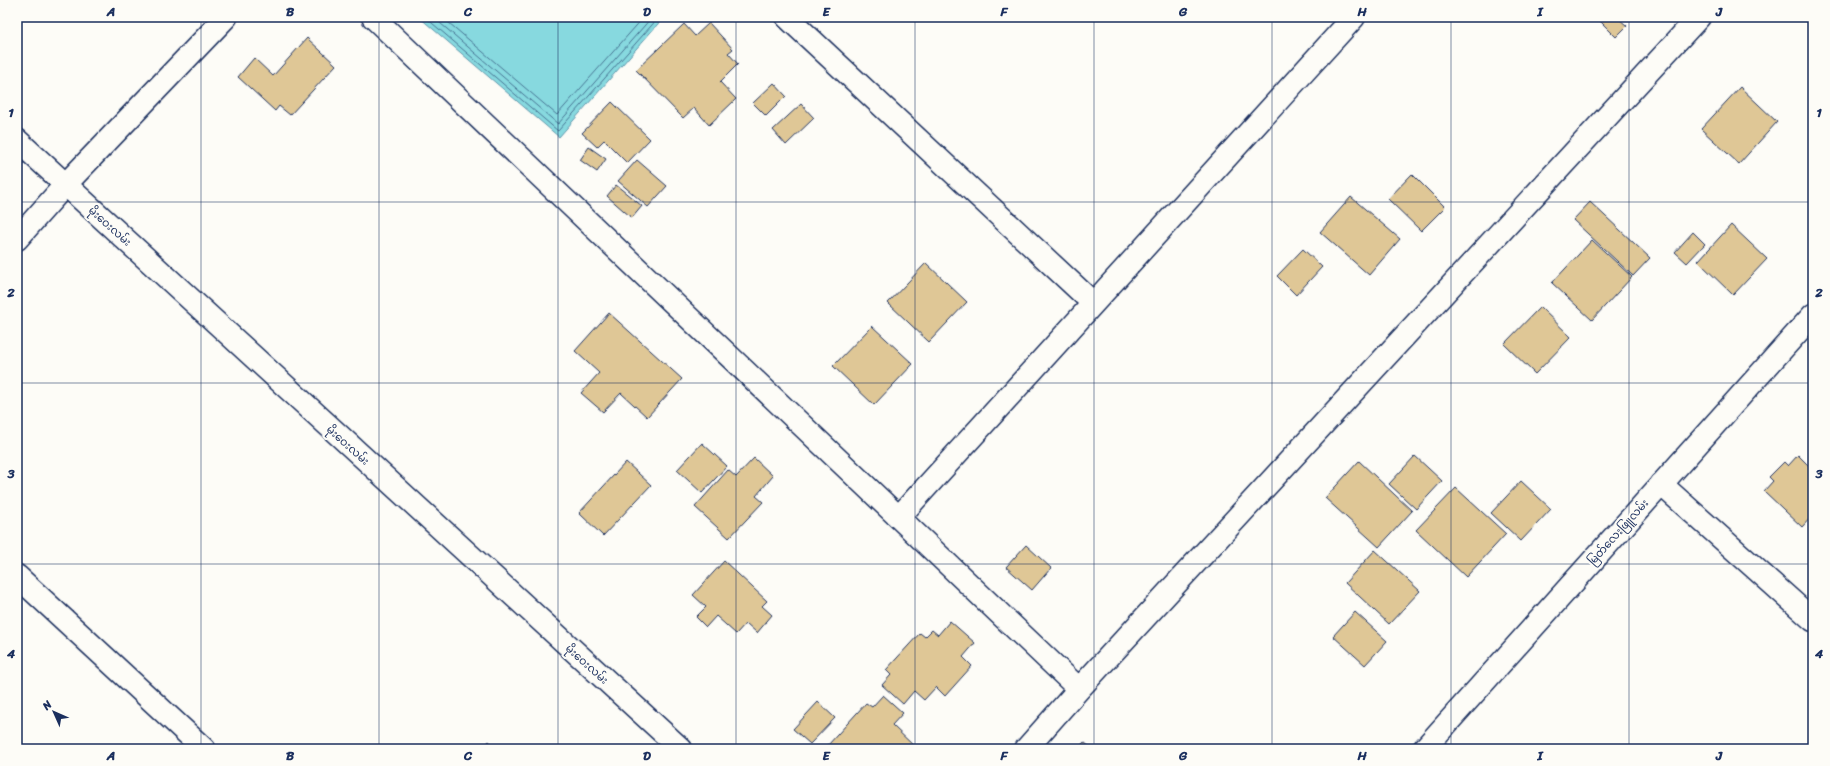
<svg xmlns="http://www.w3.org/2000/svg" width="1830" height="766" font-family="Sriracha,'Noto Sans Myanmar',sans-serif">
<rect width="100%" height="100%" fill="#fdfcf7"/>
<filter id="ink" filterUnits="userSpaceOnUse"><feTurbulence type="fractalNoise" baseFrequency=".025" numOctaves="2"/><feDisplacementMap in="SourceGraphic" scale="8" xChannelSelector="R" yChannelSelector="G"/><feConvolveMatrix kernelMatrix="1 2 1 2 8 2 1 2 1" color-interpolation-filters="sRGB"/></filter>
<g filter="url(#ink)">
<path fill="#87d9df" stroke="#5c95ab" d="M419,17h245l-105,120z"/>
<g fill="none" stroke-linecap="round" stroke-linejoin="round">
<path stroke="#467392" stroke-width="1" d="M425,17l133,114 101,-114
M433,17l125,107 94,-107
M442,17l115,98 87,-98"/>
</g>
<path fill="#dfc796" stroke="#1b2f5e" d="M1596,17h21l10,9 -11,11z
M709,23l24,26 -5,4 10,11 -18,18 16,17 -27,26 -15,-17 -11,10 -47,-48 48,-46 11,12z
M307,38l29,27 -46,50 -11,-9 -4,5 -37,-34 16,-19 19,18z
M774,83l12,13 -20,20 -13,-13z
M1740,87l37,35 -38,42 -38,-35z
M612,102l38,37 -23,24 -23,-23 -7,7 -15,-14z
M801,104l13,14 -28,27 -13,-15z
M589,147l17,12 -9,13 -17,-12z
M637,160l30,26 -19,21 -30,-26z
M1412,174l33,33 -24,24 -33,-32z
M616,185l26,21 -10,12 -25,-22z
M1351,197l49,42 -31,36 -49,-43z
M1590,202l60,56 -17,18 -60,-56z
M1731,225l36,34 -34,36 -35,-34z
M1693,232l12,12 -18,19 -12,-11z
M1592,240l40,37 -40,43 -40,-37z
M1303,249l19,18 -26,28 -19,-19z
M926,263l41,39 -38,40 -41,-39z
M1540,307l31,30 -36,37 -31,-30z
M609,313l73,66 -35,38 -26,-24 -18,19 -22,-19 18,-20 -24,-22z
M872,326l41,38 -39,41 -41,-39z
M702,443l25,23 -25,27 -25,-23z
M1798,455l15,15v45l-11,12 -38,-36 9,-10 -4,-4 15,-15 4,4z
M1415,456l27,25 -26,28 -27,-25z
M754,458l19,18 -17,20 7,6 -34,36 -34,-31 33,-37 8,7z
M1359,461l53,50 -33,36 -54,-49z
M626,462l25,23 -48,51 -24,-23z
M1521,481l30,28 -30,32 -30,-28z
M1456,488l50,46 -40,43 -50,-47z
M1026,545l25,23 -19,22 -26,-23z
M1375,550l45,41 -31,33 -44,-41z
M724,561l43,40 -5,5 10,9 -15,18 -11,-10 -10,11 -20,-18 -10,11 -10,-10 10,-10 -13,-12z
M1355,612l32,29 -22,24 -32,-29z
M950,621l25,22 -12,14 9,9 -27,30 -9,-9 -12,13 -10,-9 -11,13 -21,-19 9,-10 -5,-5 34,-37 5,4 7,-7 6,5z
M883,695l20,18 -11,12 25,24h-84l-5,-4 38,-42 6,4z
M818,702l17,16 -25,26 -17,-15z
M489,741l8,8h-16z
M1084,742l8,7h-15z"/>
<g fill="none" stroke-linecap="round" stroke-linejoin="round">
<g stroke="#1b2f5e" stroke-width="25">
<path id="minor" d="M373,17l706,672
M787,17l306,286
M17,239l48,-54 161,-168
M1661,484l152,136
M899,517l455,-500
M17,576l187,173
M1026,749l53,-60 620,-672
M1424,749l389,-434"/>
</g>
<g stroke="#1b2f5e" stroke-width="25">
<path id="tertiary" d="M17,140l664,609"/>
</g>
<use href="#minor" stroke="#fdfcf7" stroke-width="22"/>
<use href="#tertiary" stroke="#fdfcf7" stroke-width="22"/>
</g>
</g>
<path fill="none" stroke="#1b2f5e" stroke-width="1" stroke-opacity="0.55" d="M201,17v732M379,17v732M558,17v732M736,17v732M915,17v732M1094,17v732M1272,17v732M1451,17v732M1629,17v732M17,202h1796M17,383h1796M17,564h1796"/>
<g text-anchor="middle" stroke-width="4" stroke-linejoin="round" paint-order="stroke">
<g font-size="11" fill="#1b2f5e" stroke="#fdfcf7">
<text transform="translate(110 226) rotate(42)" y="4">မိုးဝေးလမ်း</text>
<text transform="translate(348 445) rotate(42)" y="4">မိုးဝေးလမ်း</text>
<text transform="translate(1618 532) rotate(-48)" y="4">မြတ်လေးဖြူလမ်း</text>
<text transform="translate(587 664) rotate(42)" y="4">မိုးဝေးလမ်း</text>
</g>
</g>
<rect width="1830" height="766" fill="none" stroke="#fdfcf7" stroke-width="44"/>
<g transform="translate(54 712) rotate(315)" stroke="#fdfcf7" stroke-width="3" paint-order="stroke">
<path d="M0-3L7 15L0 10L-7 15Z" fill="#1b2f5e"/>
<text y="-6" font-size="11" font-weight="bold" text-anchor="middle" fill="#1b2f5e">N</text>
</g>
<rect x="22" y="22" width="1786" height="722" fill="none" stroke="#1b2f5e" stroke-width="1.5"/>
<g font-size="13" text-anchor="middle" font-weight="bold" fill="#1b2f5e">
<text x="111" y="16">A</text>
<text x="290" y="16">B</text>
<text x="468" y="16">C</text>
<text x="647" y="16">D</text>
<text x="826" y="16">E</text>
<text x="1004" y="16">F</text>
<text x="1183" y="16">G</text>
<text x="1362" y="16">H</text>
<text x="1540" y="16">I</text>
<text x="1719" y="16">J</text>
<text x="11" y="117">1</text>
<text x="1819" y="117">1</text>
<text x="11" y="297">2</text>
<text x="1819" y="297">2</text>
<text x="11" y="478">3</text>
<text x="1819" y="478">3</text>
<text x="11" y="658">4</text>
<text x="1819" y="658">4</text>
<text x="111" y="760">A</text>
<text x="290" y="760">B</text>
<text x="468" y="760">C</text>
<text x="647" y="760">D</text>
<text x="826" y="760">E</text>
<text x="1004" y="760">F</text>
<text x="1183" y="760">G</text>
<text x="1362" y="760">H</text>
<text x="1540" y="760">I</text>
<text x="1719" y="760">J</text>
</g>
</svg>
